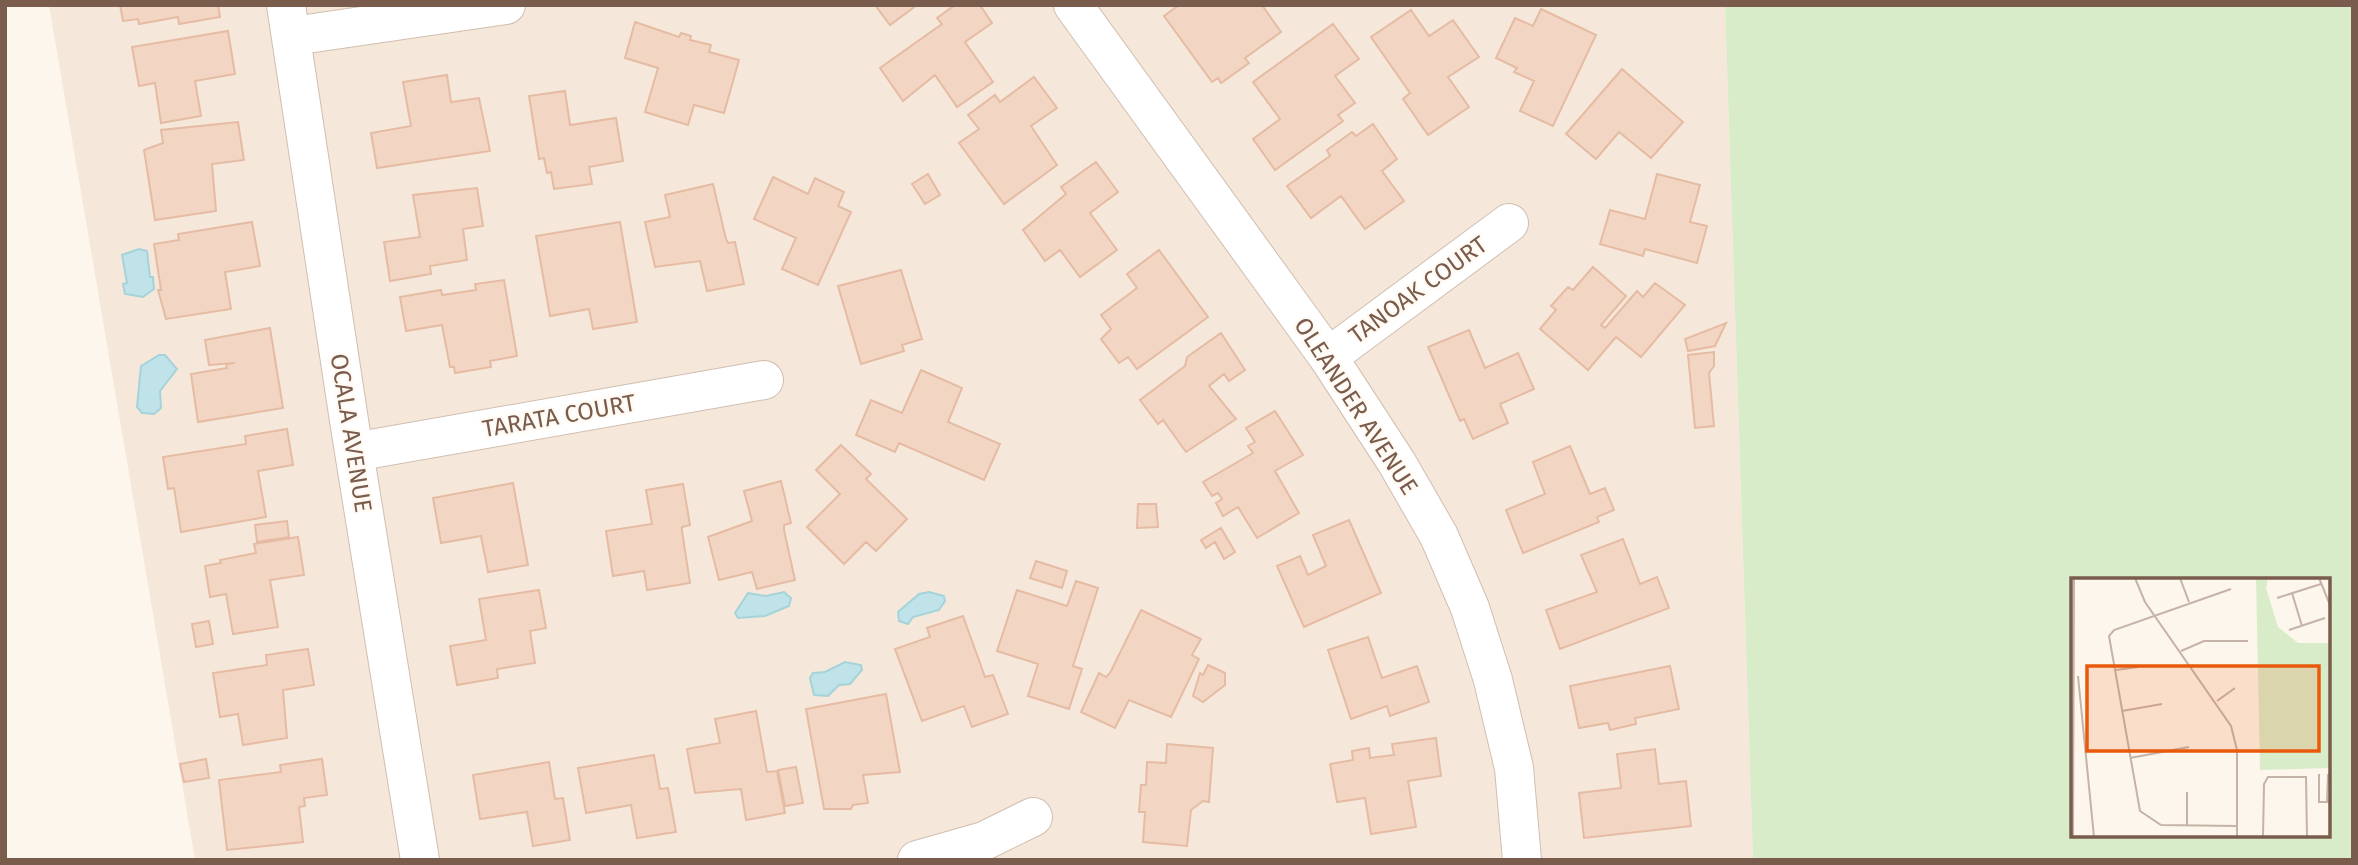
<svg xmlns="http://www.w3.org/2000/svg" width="2358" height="865" font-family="'Fira Sans',sans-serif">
<rect width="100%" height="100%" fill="#fdf6ec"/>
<path fill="#f5e8da" d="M49,5h1676l28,855h-1558z"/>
<path fill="#d8ecc9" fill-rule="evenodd" d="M1725,5h628v855h-600zM2073,580h255v255h-255z"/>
<path fill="#bfe3e8" stroke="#a5d3da" stroke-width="2" d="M139,249l8,2 3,26h3l1,12 -11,8 -18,-3 -2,-10 4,-1 -5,-28z
M159,355h6l12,14 -17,22 1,17 -7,6 -12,-1 -5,-6 4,-41z
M784,592l7,6 -2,8 -24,10 -27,2 -3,-5 13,-20 18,3z
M929,592l15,4 1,5 -6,9 -26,7 -5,7 -9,-3 -1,-9 21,-18z
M845,662l16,3 1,5 -12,14 -11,1 -11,11 -14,-1 -4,-17 3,-5 12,-1z"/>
<path fill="#f3d5c3" stroke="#e6bba3" stroke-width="2" d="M120,5h98l2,12 -41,7 -1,-7 -39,7 -1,-5 -15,2z
M875,5h42l-27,20z
M955,5h25l12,18 -27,19 28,40 -36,25 -22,-32 -32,26 -23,-33 62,-44 -5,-6z
M1179,5h83l19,27 -36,26 4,5 -28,20 -3,-5 -6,4 -48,-66z
M1541,9l55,26 -43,91 -33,-15 14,-30 -20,-9 3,-4 -21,-10 19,-40 18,8z
M1411,10l18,26 24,-16 26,37 -31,20 21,30 -41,28 -25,-36 7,-6 -39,-56z
M635,22l44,15 2,-4 10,3 -1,4 21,5 -2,7 30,8 -15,53 -30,-8 -6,20 -43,-13 13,-44 -33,-10z
M1333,24l26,35 -24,17 20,27 -17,12 5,6 -68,49 -22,-31 27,-20 -27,-37z
M228,31l7,43 -40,7 6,35 -40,7 -6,-40 -16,3 -7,-39z
M1622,69l61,53 -32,36 -32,-26 -23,27 -30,-25z
M447,75l4,27 28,-4 11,53 -113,17 -6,-35 40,-7 -8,-44z
M1034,77l23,31 -26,18 26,39 -53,39 -45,-61 20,-14 -11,-14 27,-20 5,7z
M565,91l5,34 46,-7 7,43 -34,6 3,17 -38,5 -3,-17 -4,1 -3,-15 -5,1 -10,-63z
M238,122l6,38 -32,4 4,47 -61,9 -11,-70 19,-7 -2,-13z
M1373,124l24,35 -15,12 22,30 -39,28 -24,-33 -30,22 -24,-32 43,-30 -3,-6 25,-18 4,4z
M1096,162l22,30 -28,21 27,37 -37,27 -20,-27 -15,11 -22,-31 43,-36 -5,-7z
M928,174l12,21 -15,9 -13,-20z
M1657,174l43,11 -10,37 17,4 -10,37 -52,-14 -2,7 -43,-12 10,-34 35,9z
M773,177l35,17 7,-16 29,14 -6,14 13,6 -33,73 -36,-16 14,-31 -42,-19z
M713,184l13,55 2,4 7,-1 9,42 -37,7 -7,-30 -45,6 -10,-45 25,-5 -5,-22z
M477,188l6,38 -20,3 4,31 -37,6 1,8 -41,7 -6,-39 36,-5 -7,-42z
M252,222l8,44 -35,6 6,37 -65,10 -8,-29h3l-7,-46 25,-4 -1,-6z
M620,222l17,100 -44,7 -4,-20 -39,7 -14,-80z
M1159,250l49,67 -71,52 -9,-12 -9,6 -18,-24 10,-10 -10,-14 36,-27 -10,-14z
M1593,267l33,29 -25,29 4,3 32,-37 6,6 12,-14 30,22 -44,52 -25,-20 -28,33 -48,-41 16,-19 -5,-4 17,-19 5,3z
M901,270l21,69 -20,6 2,6 -43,13 -23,-78z
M504,280l13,76 -27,5 1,6 -36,6 -1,-6h-4l-8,-42 -36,6 -6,-34 41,-7 1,5 34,-5 -1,-6z
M1726,323l-11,23 -27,5 -3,-12z
M270,328l13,80 -85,14 -7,-48 36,-6 -1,-4 9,-1 -26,2 -4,-25z
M1469,330l16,38 33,-15 16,36 -34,15 8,19 -35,16 -9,-20 -4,2 -32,-74z
M1221,333l24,37 -16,11 -5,-7 -15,12 27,33 -50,33 -23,-32 -5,4 -18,-24 45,-34 2,-9z
M1714,352v14l-5,7 5,53 -19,2 -7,-73z
M921,370l41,18 -14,34 52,22 -16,36 -85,-37 -4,9 -39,-17 15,-35 31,13z
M1275,411l28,44 -28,16 24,42 -42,25 -19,-31 -15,9 -7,-13 6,-4 -4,-6 -6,3 -9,-14 50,-29 -5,-7 7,-4 -9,-14z
M287,429l6,36 -35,6 8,46 -85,15 -7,-44 -6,1 -5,-32 83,-13 -1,-8z
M841,445l30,29 -5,5 41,40 -31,32 -10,-9 -22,22 -37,-37 33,-33 -24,-24z
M1570,446l20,48 15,-6 9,22 -17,7 2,5 -76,31 -17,-43 39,-16 -12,-32z
M781,481l10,42 -7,2v5l11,50 -38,9 -5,-17 -33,8 -11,-43 44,-16 -8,-30z
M513,483l15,82 -40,7 -7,-36 -40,7 -8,-45z
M683,484l7,41 -8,2v4l8,52 -43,7 -3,-19 -31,5 -7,-45 46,-7 -6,-34z
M1138,504h18l2,23 -21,1z
M1349,520l32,73 -77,34 -27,-61 23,-10 8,19 18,-9 -13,-31z
M287,521l2,16 -32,5 -2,-17z
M1221,528l14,24 -11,7 -9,-17 -9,6 -5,-8z
M298,537l6,38 -34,5 8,47 -45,7 -7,-40 -16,3 -5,-31 16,-3 -1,-3 36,-7 -2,-9z
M1623,539l17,45 17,-7 12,31 -109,41 -14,-39 51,-18 -16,-37z
M1036,561l31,10 -5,17 -32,-10z
M1076,581l22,7 -25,78 9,3 -13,40 -41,-13 10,-32 -41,-13 20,-61 50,16z
M539,590l7,38 -16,3 5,32 -38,6 1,9 -41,7 -7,-39 36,-6 -7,-41z
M1141,610l60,29 -9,16 7,4 -28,58 -42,-17 -14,28 -34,-16 18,-39 7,4 4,-4z
M963,616l22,61 8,-2 15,39 -36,13 -8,-21 -42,15 -27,-72 35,-12 -3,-9z
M209,621l4,23 -17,3 -4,-23z
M1368,637l14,41 35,-12 12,36 -39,14 -3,-10 -36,13 -23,-69z
M308,649l6,36 -31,5 4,48 -44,7 -5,-31 -18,3 -7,-44 54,-8 -1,-10z
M1208,665l17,8v12l-22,17 -10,-6 7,-23 3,2z
M1670,666l9,43 -44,9 1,6 -26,6 -2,-7 -29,5 -9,-42z
M886,694l14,78 -37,3 5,28 -15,2 -2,4h-27l-18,-100z
M756,711l11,61 10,-1 8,42 -39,7 -5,-31 -46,4 -8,-44 33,-6 -5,-24z
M1436,738l5,38 -33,5 8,46 -45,7 -6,-36 -28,4 -7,-38 23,-4 -1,-9 17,-3 1,10 24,-3 -2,-11z
M1167,744l46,4 -4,54 -6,-1 -12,9 -4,36 -44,-4 2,-30h-6l2,-27h5l1,-23 19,1z
M1655,749l4,35 27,-3 5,45 -107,12 -5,-45 42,-5 -4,-34z
M654,755l6,34 8,-1 8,44 -39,6 -6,-33 -45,8 -8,-45z
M206,759l3,19 -25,4 -4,-18z
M322,759l5,36 -23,3 1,8 -6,1 4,35 -76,8 -8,-70 62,-8 -1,-7z
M549,762l6,37 8,-1 7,42 -37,6 -6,-34 -47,7 -7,-44z
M796,767l7,36 -18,3 -7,-36z"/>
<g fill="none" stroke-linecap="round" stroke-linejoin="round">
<g stroke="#d1beb0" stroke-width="40">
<path id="minor" d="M286,5l64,422 70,433
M293,36l213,-31
M1328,357l181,-134
M354,452l410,-72
M917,860l67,-19 49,-24"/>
</g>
<g stroke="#d1beb0" stroke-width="40">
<path id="tertiary" d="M1073,5l255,352 69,106 42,73 31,72 23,72 21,88 8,92"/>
</g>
<use href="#minor" stroke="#fff" stroke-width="38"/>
<use href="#tertiary" stroke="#fff" stroke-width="38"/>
</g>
<g text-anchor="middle" stroke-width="5" stroke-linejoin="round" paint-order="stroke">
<g font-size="24" fill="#7a5c4d" stroke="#fffaf3">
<text transform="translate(1418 290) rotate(-36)" y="8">TANOAK COURT</text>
<text transform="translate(1356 406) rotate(57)" y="8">OLEANDER AVENUE</text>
<text transform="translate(559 416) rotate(-10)" y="8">TARATA COURT</text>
<text transform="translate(351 433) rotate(81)" y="8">OCALA AVENUE</text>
</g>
</g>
<g transform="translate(2071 578)">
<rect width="259" height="259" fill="#fdf6ec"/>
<path d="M185,0h12l-2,10 12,39 20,16h32v125l-70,2z" fill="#d8ecc9"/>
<path fill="none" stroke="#c5b3a7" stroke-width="2" d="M64,0l10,24 86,124 6,24v87M109,0l9,24M248,0l11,27M160,11l-117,41 -5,6 31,175 21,14 76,1M221,15l10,33M206,20l44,-14M218,52l36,-12M110,73l23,-10h44M45,92l22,-3M7,98l16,161M146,123l18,-13M51,133l40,-7M59,180l59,-11M248,196v28h11M256,224l1,-28M116,248v-34M2,259l1,-259M192,259l1,-53 4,-7h38l1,60"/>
<path fill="#e8590c" fill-opacity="0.15" stroke="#e8590c" stroke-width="3.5" d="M16,88h232v85h-232z"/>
<rect width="259" height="259" fill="none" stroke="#7a5c4d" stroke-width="3.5"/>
</g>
<rect width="2358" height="865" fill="none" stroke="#7a5c4d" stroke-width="14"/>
</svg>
